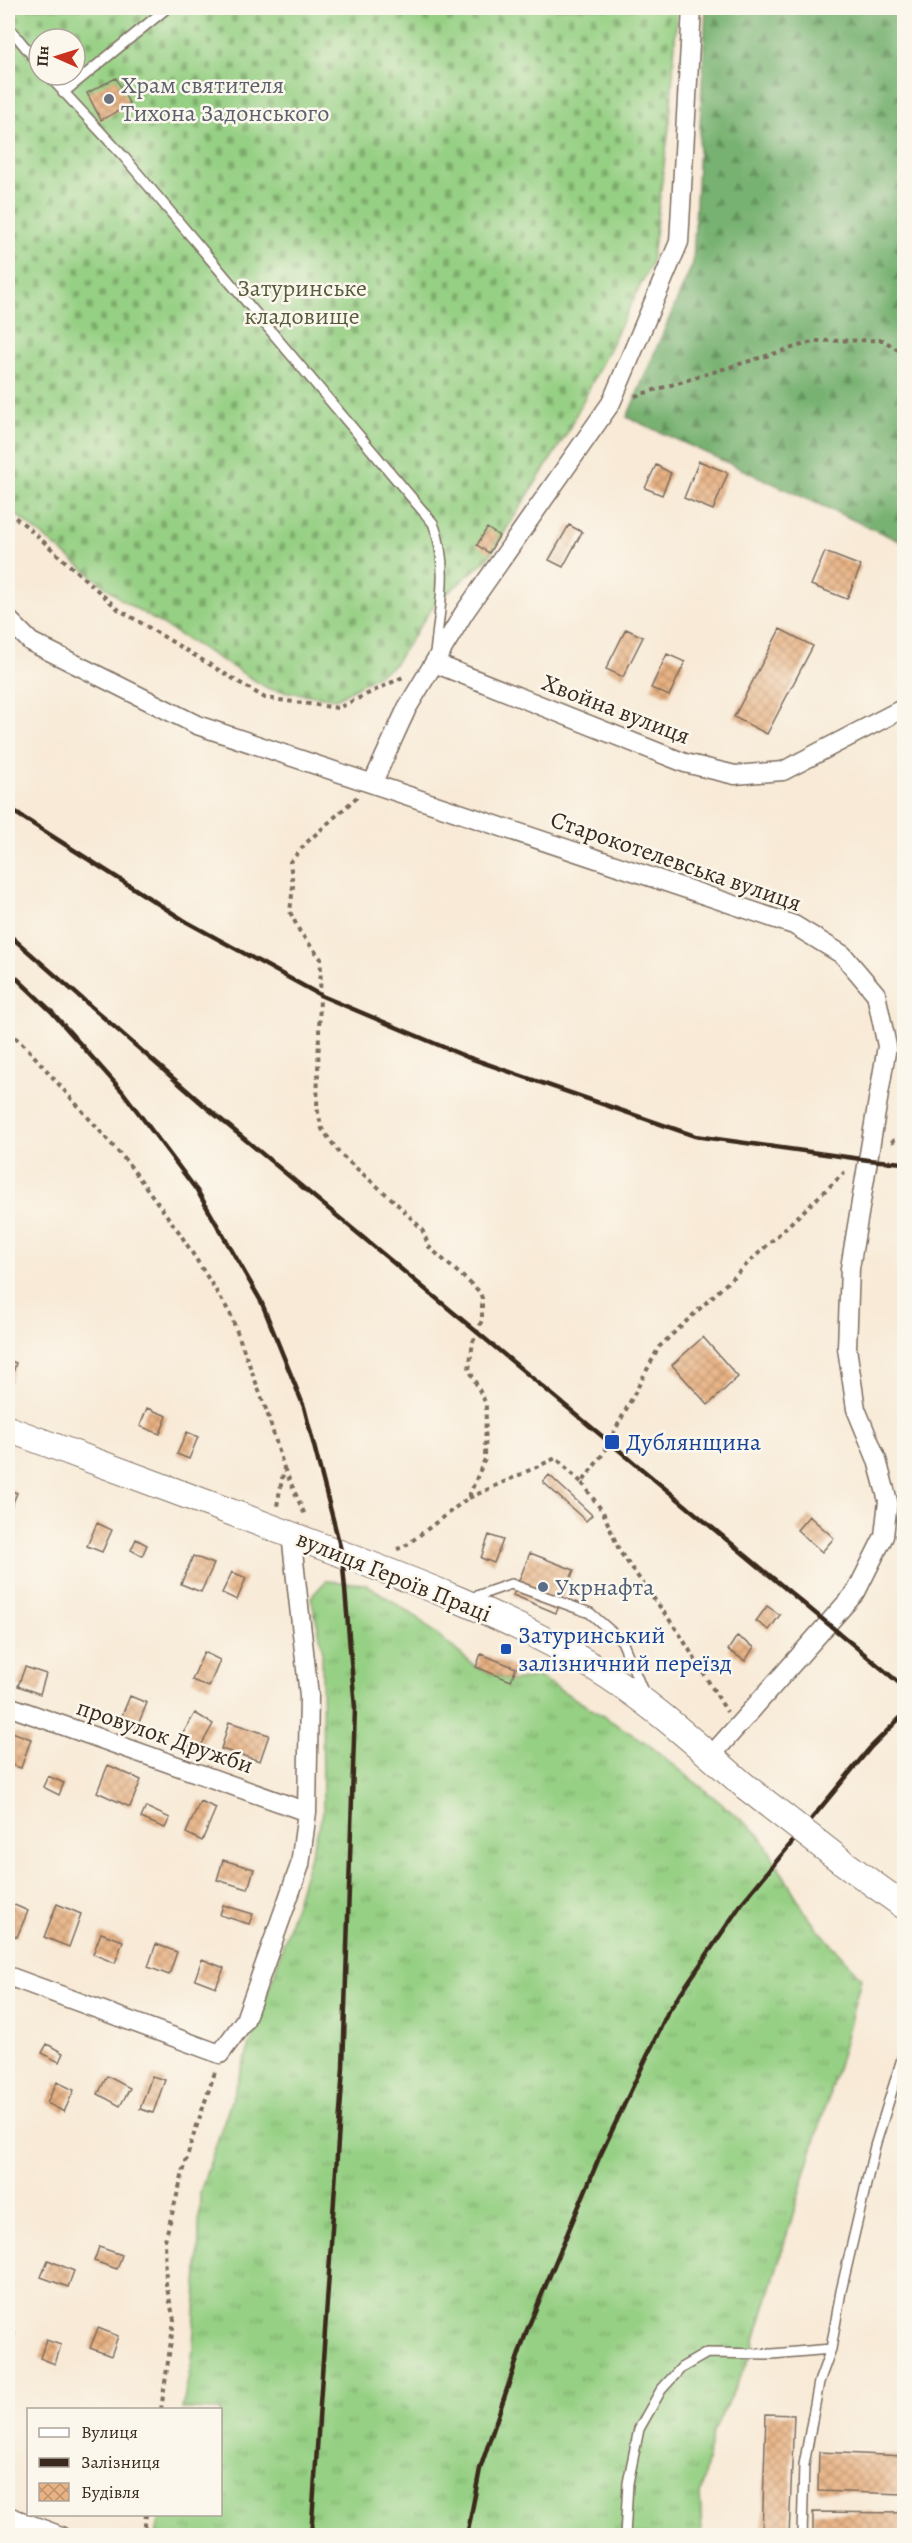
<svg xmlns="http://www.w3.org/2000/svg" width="912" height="2543" font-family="Alegreya,serif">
<defs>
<pattern id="grass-tufts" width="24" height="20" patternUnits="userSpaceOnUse" patternTransform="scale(1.5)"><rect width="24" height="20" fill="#96d084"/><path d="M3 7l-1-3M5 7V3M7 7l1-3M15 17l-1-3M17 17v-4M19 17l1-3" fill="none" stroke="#7ca96b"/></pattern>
<pattern id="forest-firs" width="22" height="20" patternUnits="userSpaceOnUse" patternTransform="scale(1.5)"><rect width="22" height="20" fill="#78b272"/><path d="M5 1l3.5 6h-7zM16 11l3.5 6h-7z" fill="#64915d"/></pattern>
<pattern id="cemetery-stones" width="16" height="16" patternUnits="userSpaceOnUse" patternTransform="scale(1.5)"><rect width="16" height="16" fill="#96d084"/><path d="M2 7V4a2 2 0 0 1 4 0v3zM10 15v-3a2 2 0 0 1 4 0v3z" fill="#7ca96b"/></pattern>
<pattern id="building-cross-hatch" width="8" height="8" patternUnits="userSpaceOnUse" patternTransform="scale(1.5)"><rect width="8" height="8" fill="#e8b284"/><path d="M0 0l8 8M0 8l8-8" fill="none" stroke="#bd916b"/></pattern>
</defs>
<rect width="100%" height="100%" fill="#fbf7ec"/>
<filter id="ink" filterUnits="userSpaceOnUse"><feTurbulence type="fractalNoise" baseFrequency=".0167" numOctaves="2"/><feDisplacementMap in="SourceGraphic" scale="12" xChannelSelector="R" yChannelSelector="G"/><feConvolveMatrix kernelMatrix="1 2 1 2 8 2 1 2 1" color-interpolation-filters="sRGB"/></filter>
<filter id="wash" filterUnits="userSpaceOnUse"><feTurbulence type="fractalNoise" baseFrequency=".008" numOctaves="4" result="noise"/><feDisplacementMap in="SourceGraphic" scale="24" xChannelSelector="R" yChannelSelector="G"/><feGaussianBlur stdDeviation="1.35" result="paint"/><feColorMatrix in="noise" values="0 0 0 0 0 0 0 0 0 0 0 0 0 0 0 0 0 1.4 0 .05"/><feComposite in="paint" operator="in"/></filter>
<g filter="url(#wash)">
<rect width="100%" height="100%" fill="#f8ead7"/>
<path fill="url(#grass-tufts)" stroke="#687d51" stroke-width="1.5" d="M326,1581l40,3 49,32 61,51 35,14 29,-4 108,67 112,91 48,82 53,61 -17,67 -95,315 -36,72 -13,63 2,40 -546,1 4,-21 60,-1v-104l-38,-1 10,-49 6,-89 2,-79 76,-224 47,-155 -1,-168 -11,-48z"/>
<path fill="url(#forest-firs)" stroke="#5a6e48" stroke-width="1.5" d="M706,8h198v535l-277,-126 66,-154z"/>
<path fill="url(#cemetery-stones)" stroke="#687d51" stroke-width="1.5" fill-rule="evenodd" d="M8,8h669l-7,112 -19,144 -85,171 -78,123 -54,47 -41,61 -57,33 -67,-10 -146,-88 -115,-93zM39,39h36v36h-36z"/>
<g id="blocks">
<path fill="url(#building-cross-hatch)" d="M116,78l14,27 -29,15 -14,-27z
M699,461l29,12 -15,37 -29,-12z
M656,465l15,8 -9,22 -17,-7z
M569,525l13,7 -19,35 -14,-7z
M487,528l12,8 -10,17 -12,-8z
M825,552l36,14 -14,33 -36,-14z
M626,629l17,8 -20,40 -17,-8z
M780,629l33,17 -46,88 -33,-17z
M667,654l18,8 -16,34 -18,-8z
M703,1337l35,40 -30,28 -36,-40z
M8,1360l8,3 -6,20 -2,-1z
M147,1408l20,8 -7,18 -20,-8z
M187,1432l11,5 -9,22 -12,-5z
M549,1475l43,40 -6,6 -43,-39z
M8,1489l9,4 -9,22z
M809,1516l25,22 -12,14 -25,-22z
M97,1523l15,7 -10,22 -15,-6z
M489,1535l14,5 -9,23 -13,-5z
M136,1539l11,6 -5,11 -11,-6z
M530,1553l44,17 -18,43 -43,-18z
M193,1556l21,8 -13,28 -20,-8z
M232,1572l14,6 -9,22 -15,-7z
M767,1606l13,9 -11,15 -13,-9z
M737,1636l17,11 -9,14 -17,-11z
M204,1652l16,8 -11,27 -17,-7z
M481,1654l35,14 -5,13 -35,-14z
M25,1667l21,7 -6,20 -22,-8z
M130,1696l17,7 -10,24 -17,-7z
M195,1713l18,11 -15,27 -19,-11z
M229,1722l40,13 -9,26 -39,-12z
M12,1732l19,7 -10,29 -13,-4v-20z
M108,1765l33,15 -11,27 -33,-15z
M48,1776l16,7 -5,12 -16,-8z
M200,1801l16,7 -14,33 -16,-8z
M146,1807l24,11 -5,10 -24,-10z
M223,1860l31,9 -6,20 -31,-9z
M10,1903l18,8 -11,26 -9,-4v-25z
M57,1904l24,10 -12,33 -25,-10z
M223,1905l30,9 -4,10 -29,-9z
M101,1933l22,8 -8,22 -22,-9z
M156,1944l21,8 -8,23 -21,-8z
M202,1959l22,9 -8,19 -21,-8z
M47,2044l16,9 -4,9 -17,-9z
M107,2076l23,12 -10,18 -22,-12z
M152,2076l13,4 -12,33 -13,-4z
M57,2082l17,8 -10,22 -17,-9z
M99,2247l23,8 -5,14 -23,-8z
M48,2260l26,11 -6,16 -27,-10z
M98,2328l20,8 -7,20 -21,-8z
M8,2330l7,4 -7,14z
M46,2340l15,5 -6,19 -15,-6z
M766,2414l28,1 -5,121h-27z
M819,2452l85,4v38l-86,-3z
M813,2512l91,1v23h-91z"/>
</g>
</g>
<g filter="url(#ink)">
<use href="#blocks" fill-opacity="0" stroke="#7d6d5f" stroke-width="1.5"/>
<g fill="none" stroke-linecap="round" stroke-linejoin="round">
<g stroke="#7d6d5f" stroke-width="12">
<path id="service" d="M8,26l31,38
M48,75l76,82 309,366c17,41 6,88 2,131
M63,93l104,-85
M468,1599l43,-15 79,29 32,28 22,53
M625,2536l3,-53 11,-54 22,-39 20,-22 26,-15 65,1 59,-5
M802,2536l2,-71 15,-83 12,-33 10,-58 34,-145 29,-94"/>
</g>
<g stroke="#7d6d5f" stroke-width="21">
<path id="minor" d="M8,619l23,23 166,83 597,200 49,30 33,39 11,52 -37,222 -3,80 9,61 21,51 11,41 -4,35 -28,56 -146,165
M434,663l251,100 50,12 48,-4 121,-63
M373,782l34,-74 57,-95 147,-210 68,-161 13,-234
M8,1706l299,106
M8,1976l212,78 25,-34 55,-155 7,-53 2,-116 -18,-162
M8,2516l53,20"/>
</g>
<g stroke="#7d6d5f" stroke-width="28">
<path id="secondary" d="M8,1429c103,38 207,77 310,116 94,35 188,70 274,121 55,33 105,79 154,121
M840,1860l64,46"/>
</g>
<path stroke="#7d6d5f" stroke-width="4" stroke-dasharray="4.5 4.5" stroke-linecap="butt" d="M635,396l180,-55 68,-1 21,14
M8,512l17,13 93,84 147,89 73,10 65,-31
M357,797l-51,46 -16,19 3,24 -3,26 10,20 21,27 -4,149 5,21 19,26 52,45 29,29 7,18 50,44 3,7v22l-9,22 -4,27 17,35 -1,55 -17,39 -64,49 -7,2
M8,1031l19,17 101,115 51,69 51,81 37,99 17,56 -7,38
M891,1142l13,-6
M284,1468l21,47
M582,1483l21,29 17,40 59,81 48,79
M469,1498l87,-40 26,25 20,-28 57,-108 186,-175
M161,2410l13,-90 -8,-36 -1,-44 26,-97 24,-71
M144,2536l2,-22"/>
<use href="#service" stroke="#fff" stroke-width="9"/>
<use href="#minor" stroke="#fff" stroke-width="18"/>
<use href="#secondary" stroke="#fff" stroke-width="26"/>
<path stroke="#3b2a1e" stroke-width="4.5" d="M8,808l177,113 137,75 145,61 228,79 173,24 36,3
M8,934l198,173 698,580
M8,970l43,41 71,80 76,101 63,109 43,106 38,147 13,154 -12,360 -32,468
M467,2536l13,-67 47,-139 72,-172 69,-146 74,-109 128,-155 34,-34"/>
<g stroke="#7d6d5f" stroke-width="28" stroke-linecap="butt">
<path id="secondary-bridge" d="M746,1787l94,73"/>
</g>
<use href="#secondary-bridge" stroke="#fff" stroke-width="26"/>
</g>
</g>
<circle fill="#6b7280" stroke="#fbf7ec" stroke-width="2" cx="109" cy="99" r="6"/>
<g fill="#1a4fb4" stroke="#fbf7ec" stroke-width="2">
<rect x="604" y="1434" width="16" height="16" rx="3"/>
<rect x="500" y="1643" width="12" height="12" rx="3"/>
</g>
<circle fill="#5c6f8a" stroke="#fbf7ec" stroke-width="2" cx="543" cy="1587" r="6"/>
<g text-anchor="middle" stroke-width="5" stroke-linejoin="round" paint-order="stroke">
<g font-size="24" fill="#5b616d" stroke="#fbf7ec" text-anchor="start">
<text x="121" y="93">Храм святителя<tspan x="121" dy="28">Тихона Задонського</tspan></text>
</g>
<g font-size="24" fill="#565c3d" stroke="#fbf7ec">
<text x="302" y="296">Затуринське<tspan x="302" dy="28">кладовище</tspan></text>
</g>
<g font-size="24" fill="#3b2a1e" stroke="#fbf7ec">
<text transform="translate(616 709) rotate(21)" y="8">Хвойна вулиця</text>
<text transform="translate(676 861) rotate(19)" y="8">Старокотелевська вулиця</text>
<text transform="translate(394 1576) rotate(22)" y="8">вулиця Героїв Праці</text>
<text transform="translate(165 1736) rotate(19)" y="8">провулок Дружби</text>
</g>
<g font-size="24" fill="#164399" stroke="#fbf7ec" text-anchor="start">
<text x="626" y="1450">Дублянщина</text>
<text x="518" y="1643">Затуринський<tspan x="518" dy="28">залізничний переїзд</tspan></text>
</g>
<g font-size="24" fill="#4e5e75" stroke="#fbf7ec" text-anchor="start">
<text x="555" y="1595">Укрнафта</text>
</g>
</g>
<rect width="912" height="2543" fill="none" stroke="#fbf7ec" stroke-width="30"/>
<rect x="27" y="2408" width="195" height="108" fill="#fbf7ec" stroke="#aea59a" stroke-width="1.5"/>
<rect x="39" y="2428" width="30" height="9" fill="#ffffff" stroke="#aea59a" stroke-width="1.5"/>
<text x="81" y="2438" font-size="18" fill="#3b2a1e">Вулиця</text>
<rect x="39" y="2458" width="30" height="9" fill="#3b2a1e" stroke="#aea59a" stroke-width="1.5"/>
<text x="81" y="2468" font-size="18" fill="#3b2a1e">Залізниця</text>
<rect x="39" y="2483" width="30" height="18" fill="url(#building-cross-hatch)" stroke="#aea59a" stroke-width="1.5"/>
<text x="81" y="2498" font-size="18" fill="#3b2a1e">Будівля</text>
<g transform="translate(57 57) rotate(273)"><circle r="28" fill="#fbf7ec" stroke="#aea59a" stroke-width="1.5"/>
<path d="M0-4.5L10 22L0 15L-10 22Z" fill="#c8321e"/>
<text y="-9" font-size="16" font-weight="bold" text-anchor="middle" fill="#3b2a1e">Пн</text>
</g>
</svg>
